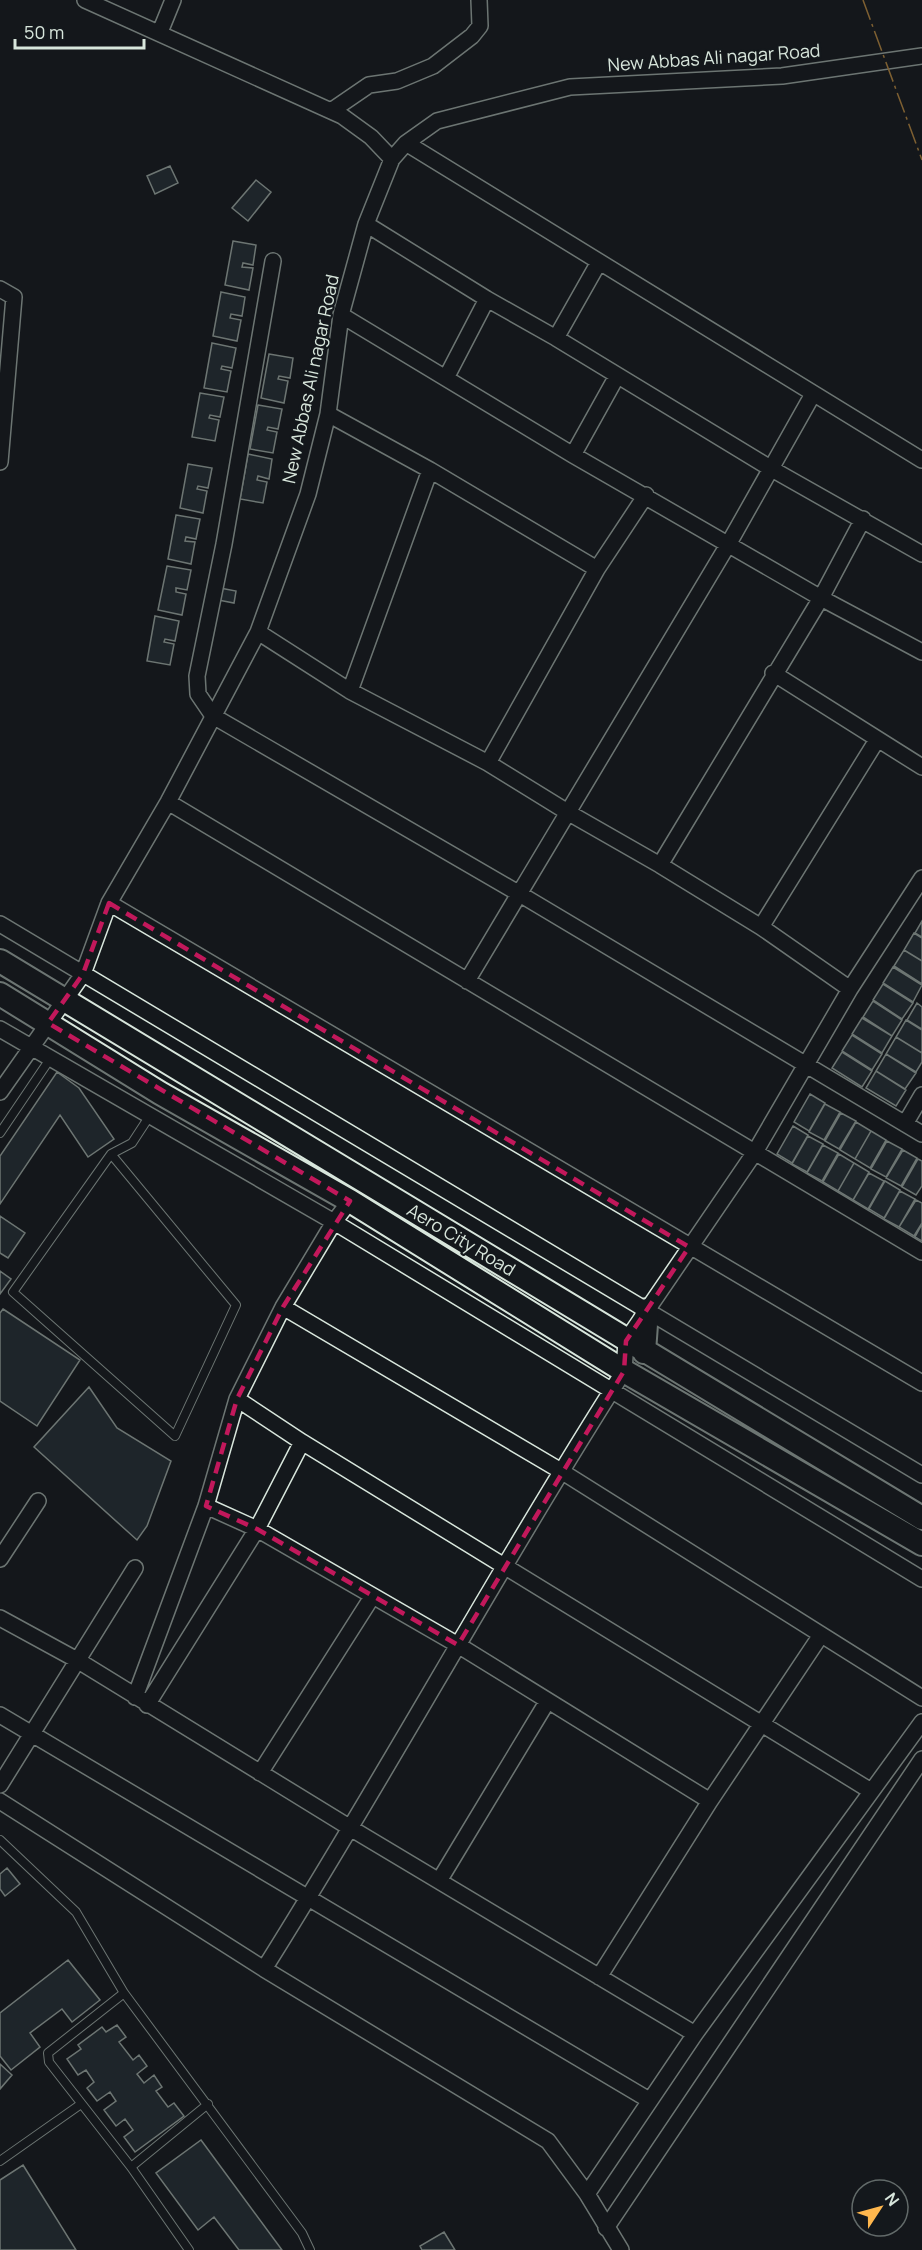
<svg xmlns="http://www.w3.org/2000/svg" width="922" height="2250" font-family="Manrope,sans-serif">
<rect width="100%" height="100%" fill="#14181c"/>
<path fill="#2c363c" stroke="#d8e6dc" stroke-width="1.5" d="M170,166l8,17 -23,11 -8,-18z
M256,180l15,12 -23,29 -16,-13z
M233,241l23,4 -3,20 -10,-2 -1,4 11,1 -4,22 -24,-5z
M221,292l24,5 -3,19 -11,-2 -1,4 11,2 -4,21 -24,-5z
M212,343l24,5 -4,20 -10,-2 -1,3 10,2 -4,21 -23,-4z
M269,354l24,4 -3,20 -11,-2 -1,3 10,2 -4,22 -23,-5z
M200,393l24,4 -4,20 -10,-2 -1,3 10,2 -4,21 -23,-4z
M258,405l24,4 -4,20 -10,-2 -1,3 10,2 -4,21 -23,-4z
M248,454l24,5 -3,20 -11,-3 -1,4 10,2 -4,21 -23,-4z
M188,464l24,4 -4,20 -10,-2 -1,3 10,2 -4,22 -23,-5z
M176,515l24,4 -4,20 -10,-2 -1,4 10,1 -4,22 -23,-5z
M167,566l24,4 -4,20 -11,-2v4l10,2 -4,21 -24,-5z
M220,588l16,3 -2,12 -16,-3z
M155,616l24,5 -4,20 -10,-2 -1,3 10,2 -4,21 -23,-4z
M922,921v16l-7,-4z
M914,933l8,5v23l-18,-11z
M904,950l18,11v23l-28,-18z
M893,967l29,18 -9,17 -30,-19z
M883,984l30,19 -11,16 -29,-19z
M873,1001l29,19 -10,16 -29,-19z
M917,1003l5,4v22l-15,-9z
M862,1018l30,18 -10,17 -30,-19z
M906,1020l16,10v23l-26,-16z
M852,1035l30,19 -10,16 -30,-19z
M896,1037l26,16v9l-6,10 -30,-18z
M842,1052l30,19 -10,16 -30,-19z
M886,1054l30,19 -11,16 -29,-18z
M876,1071l30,19 -10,16 -30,-18z
M57,1072l22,16 35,51 -26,18 -28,-42 -60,89v-48z
M810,1094l15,9 -16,28 -15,-9z
M825,1104l15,8 -16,28 -15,-8z
M841,1113l15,8 -17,28 -14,-8z
M856,1122l15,9 -16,28 -15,-9z
M793,1126l15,9 -16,28 -15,-9z
M871,1131l15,9 -16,28 -15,-9z
M808,1136l15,8 -16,28 -15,-8z
M887,1141l15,8 -16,28 -15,-8z
M823,1145l15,8 -16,28 -15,-8z
M903,1150l14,8 -16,28 -15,-8z
M839,1154l15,9 -16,28 -15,-9z
M918,1159l4,2v25l-6,9 -14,-8z
M854,1163l15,9 -16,28 -15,-9z
M869,1173l15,8 -16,28 -15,-9z
M885,1181l15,9 -16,28 -15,-9z
M900,1191l15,8 -16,28 -15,-8z
M916,1200l6,3v20l-8,13 -15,-9z
M0,1216l25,17 -17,25 -8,-5z
M922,1224v17l-7,-4z
M0,1271l11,8 -11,15z
M3,1309l77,51 -43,66 -37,-25v-88z
M89,1387l28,41 54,33 -24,65 -10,14 -103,-93z
M7,1868l13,16 -15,12 -5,-7v-15z
M68,1960l32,40 -28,22 -10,-13 -32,24 10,14 -29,23 -11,-14v-43z
M117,2025l9,12 -7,5 14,18 6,-5 8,11 -10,8 7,9 10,-8 8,12 -6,4 12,16 6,-4 10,13 -49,36 -11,-15 9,-7 -8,-11 -9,7 -12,-16 12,-9 -6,-9 -13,9 -10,-13 7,-6 -8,-12 -8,5 -11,-16 14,-10 -3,-4 24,-18 4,5z
M0,2064l12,11 -12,14z
M201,2140l81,110h-43l-25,-33 -16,13 -42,-57z
M23,2165l53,85h-76v-70z
M444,2232l11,18h-33l-2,-4z"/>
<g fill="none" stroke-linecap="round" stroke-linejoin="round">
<g stroke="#d8e6dc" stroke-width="10">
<path id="lane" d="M0,1133l50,-74
M111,1154l125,151 -61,131 -162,-144 98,-138 21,-11 17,-26
M0,1840l76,72 48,81 178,240 8,17
M124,1993l-76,60 1,9 82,105 58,83
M0,2161l81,-57
M131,2167l77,-63"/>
</g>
<g stroke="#d8e6dc" stroke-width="18">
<path id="street" d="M85,0l257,116 29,21 21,22
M160,32l13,-32
M331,111l38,-26 28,-4 36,-15 39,-30 8,-10 -1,-26
M406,143l516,317
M366,224l121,75 69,39 214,130 152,86
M273,261l-49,283 -27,132 1,18 15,22 305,177 404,241
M0,289l14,8 -14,165
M341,315l232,140 248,143 101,54
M556,338l43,-76
M446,378l41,-79
M328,414l102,56 167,99
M573,455l44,-79
M258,632l92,59 138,72 81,50 91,52 101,62 89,62
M773,673l149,94
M350,691l80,-221
M488,763l109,-194 49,-74
M168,802l754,450
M660,865l161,-267 42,-79
M109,903l813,480
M0,924l922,551
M761,927l116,-187
M467,981l262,-438 84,-149
M0,1029l334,193 588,357
M0,1092l83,-118 26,-71 59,-101 90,-170 50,-138 20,-80 13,-99 25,-91 26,-65 14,-16 31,-22 133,-34 212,-11 140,-20
M905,1124l17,-29
M283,1307l278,164 361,227
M237,1399l65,43 569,349
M206,1506l51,23 201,116 252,156
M0,1559l38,-58
M0,1618l77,42 275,169 343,205
M135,1697l71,-191 31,-107 46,-92 51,-85 16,-21
M147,1705l110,-176 45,-87
M0,1715l649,385
M260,1773l112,-176
M0,1785l135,-217
M0,1801l264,168 284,172 39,53 34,56
M439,1881l108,-179
M264,1969c124,-197 235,-402 360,-598l2,-30 129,-189 95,-163 72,-111
M599,1977l111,-176 111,-166
M587,2194l108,-160 227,-312
M606,2228l316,-469"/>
</g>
<g stroke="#d8e6dc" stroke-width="26">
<path id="secondary" d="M0,961l922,557
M0,994l160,99 190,108 274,170 298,173
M644,1352l3,-42"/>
</g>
<use href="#lane" stroke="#14181c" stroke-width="8"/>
<use href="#street" stroke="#14181c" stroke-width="15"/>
<use href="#secondary" stroke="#14181c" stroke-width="22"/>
<path stroke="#ffb74d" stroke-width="1.5" stroke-dasharray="21 4.5 3 4.5" stroke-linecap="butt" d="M863,0l59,160"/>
</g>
<path d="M0 0H922V2250H0ZM109,903l580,344 -63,94 -2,30 -166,274 -201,-116 -51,-23 31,-107 46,-92 67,-106 -302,-178 35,-49z" fill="#14181c" fill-opacity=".55" fill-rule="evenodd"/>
<path fill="none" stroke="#c2185b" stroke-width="4.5" stroke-dasharray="12 8" stroke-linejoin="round" d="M109,903l580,344 -63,94 -2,30 -166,274 -201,-116 -51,-23 31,-107 46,-92 67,-106 -302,-178 35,-49z"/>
<g text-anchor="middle" stroke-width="4.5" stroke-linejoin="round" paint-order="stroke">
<g font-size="18" fill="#d8e6dc" stroke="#14181c">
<text transform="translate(714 58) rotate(-4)" y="6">New Abbas Ali nagar Road</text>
<text transform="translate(311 379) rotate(-78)" y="6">New Abbas Ali nagar Road</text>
<text transform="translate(461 1240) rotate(31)" y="6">Aero City Road</text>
</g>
</g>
<g transform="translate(880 2208) rotate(54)"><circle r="28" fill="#14181c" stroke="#626a69" stroke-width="1.5"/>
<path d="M0-4.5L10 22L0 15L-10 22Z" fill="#ffb74d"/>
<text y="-9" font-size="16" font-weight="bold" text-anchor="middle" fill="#d8e6dc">N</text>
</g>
<path d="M15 39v9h129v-9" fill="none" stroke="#d8e6dc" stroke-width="3"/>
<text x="24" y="39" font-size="18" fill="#d8e6dc" stroke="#14181c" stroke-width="4.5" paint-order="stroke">50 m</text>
</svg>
